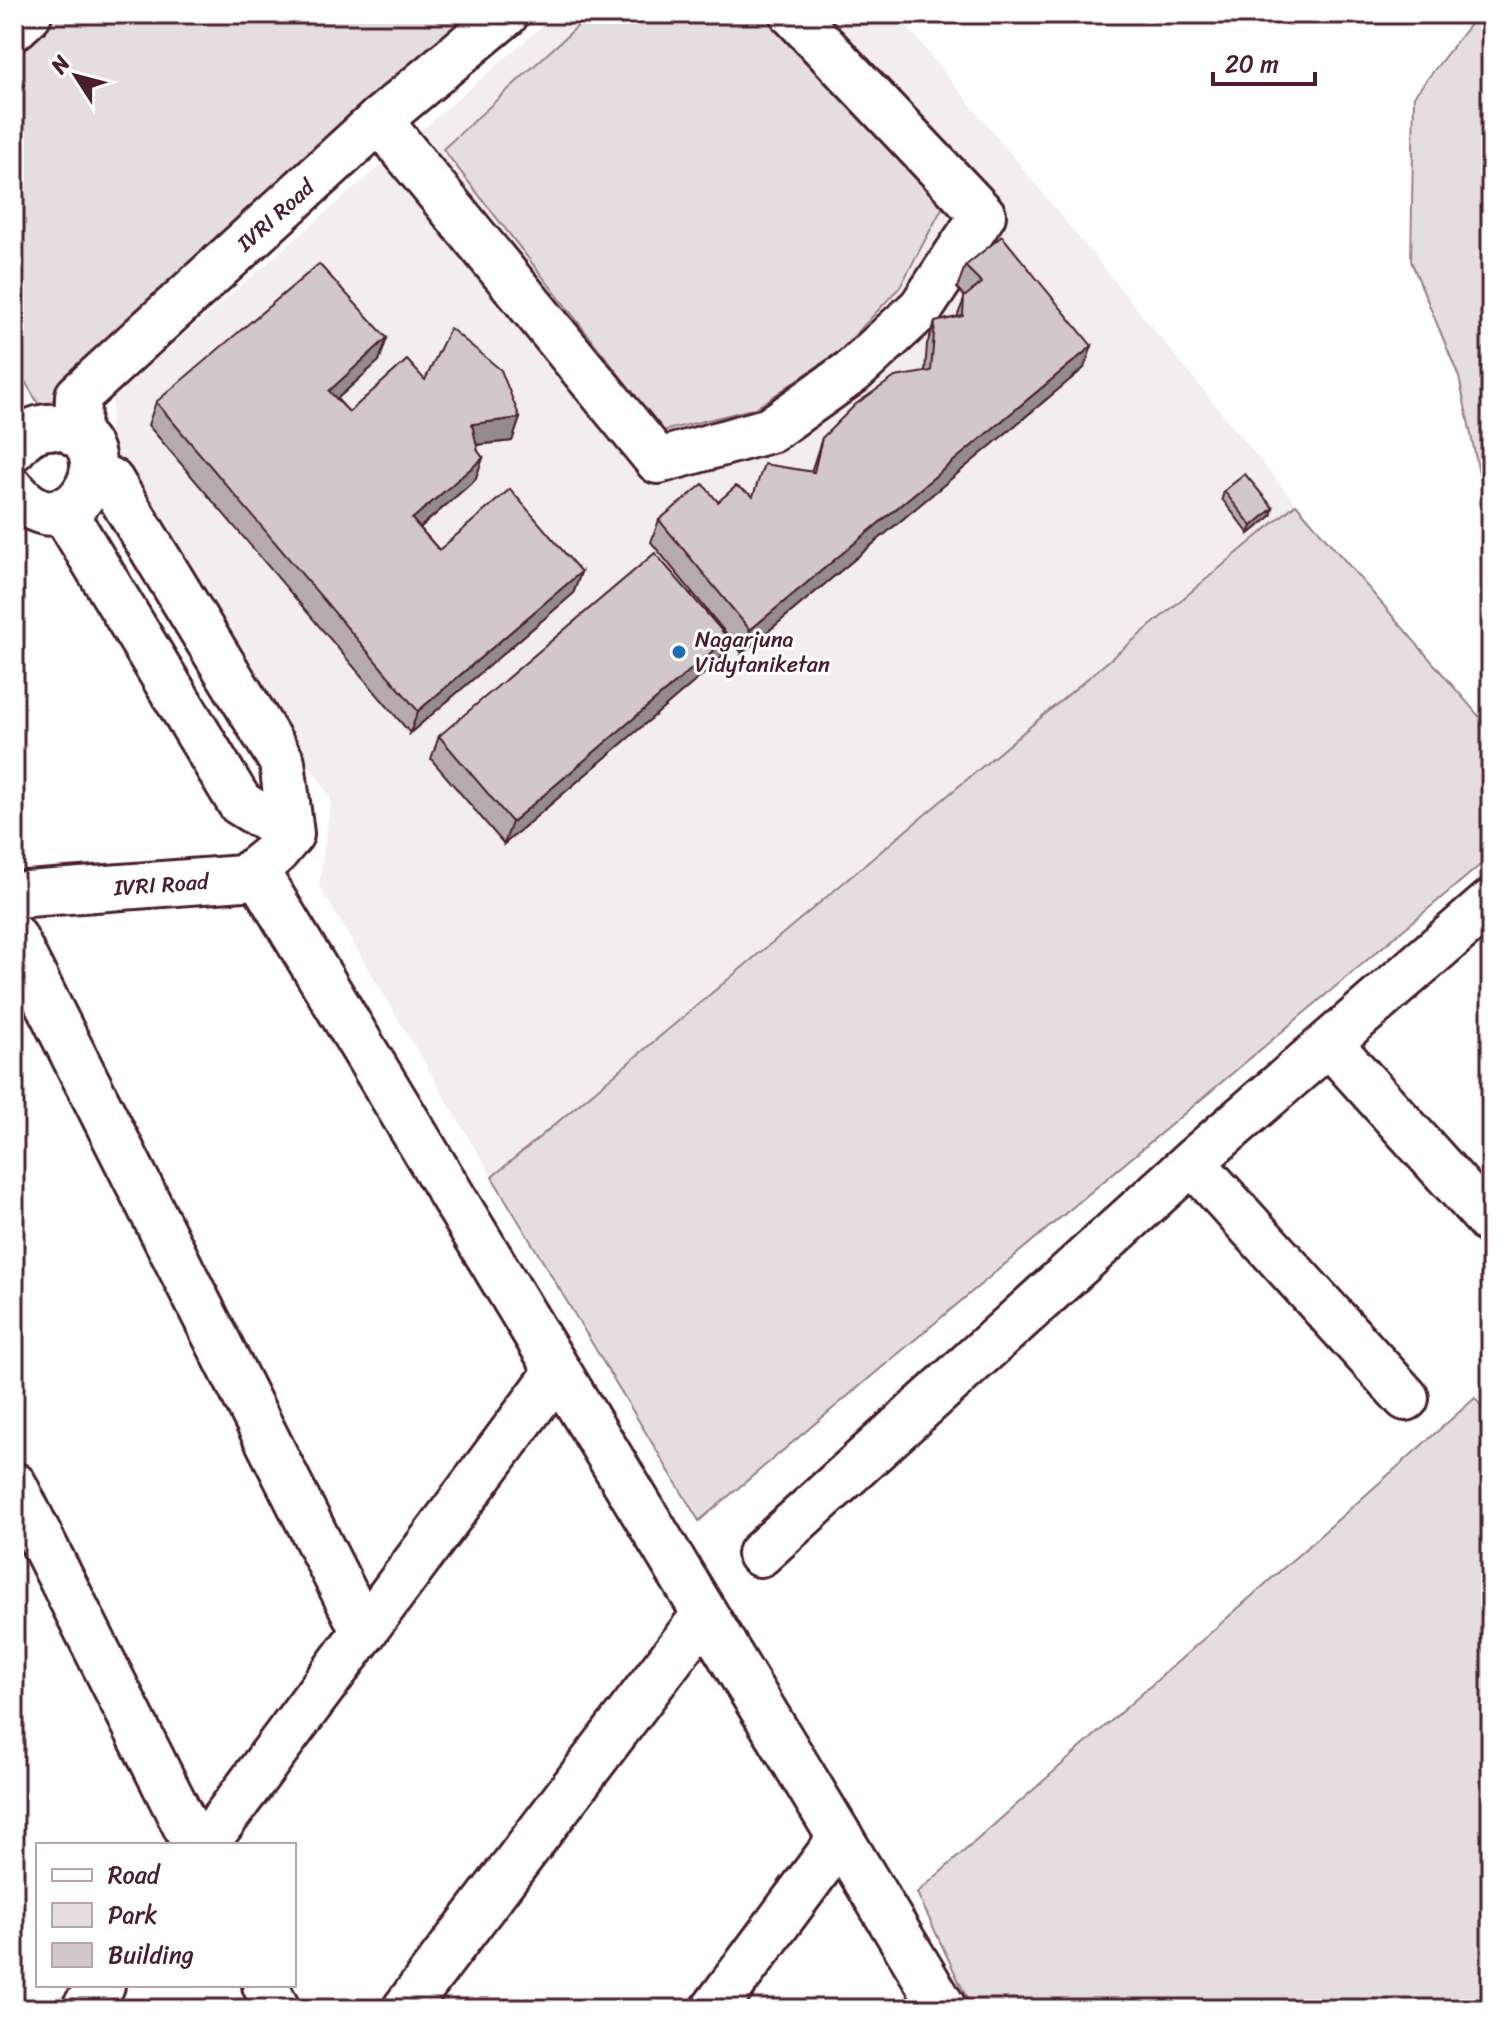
<svg xmlns="http://www.w3.org/2000/svg" width="1505" height="2023" font-family="Sriracha,sans-serif">
<rect width="100%" height="100%" fill="#fff"/>
<filter id="ink" filterUnits="userSpaceOnUse"><feTurbulence type="fractalNoise" baseFrequency=".0125" numOctaves="2"/><feDisplacementMap in="SourceGraphic" scale="16" xChannelSelector="R" yChannelSelector="G"/><feConvolveMatrix kernelMatrix="1 2 1 2 8 2 1 2 1" color-interpolation-filters="sRGB"/></filter>
<g filter="url(#ink)">
<path fill="#f2eeef" d="M556,14h341l399,490 -804,673 -173,-291 12,-87 -223,-355 5,-48z"/>
<path fill="#e5dee0" stroke="#987e86" stroke-width="2" d="M57,14h418l-433,396 -28,-47v-314z
M591,14h185l171,185 -47,88 -59,63 -85,58 -93,23 -220,-282z
M1478,14h13v517l-32,-154 -48,-116 3,-165z
M1296,504l195,226v126l-792,665 -207,-344z
M1475,1398l16,21v590h-519l-55,-116z"/>
<g fill="none" stroke-linecap="round" stroke-linejoin="round">
<g stroke="#4a1f2b" stroke-width="50">
<path id="minor" d="M14,28l15,-14
M379,120l279,341 112,-31 83,-59 68,-63 62,-93 -190,-201
M14,895l229,-17 12,-9
M14,937l350,695
M1329,1043l162,180
M1192,1162l214,236
M558,1371l386,638
M14,1485l181,360
M760,1554l432,-392 299,-260
M265,1985l12,24
M405,2009l300,-395
M714,2009l127,-171"/>
</g>
<g stroke="#4a1f2b" stroke-width="50">
<path id="major" d="M77,435l1,-39 301,-276 127,-106
M14,448c10,-14 24,-23 42,-21 78,10 17,135 -42,64
M93,473l18,8 171,281 9,72 -16,19 -20,16 303,502 -353,474
M63,510l177,293 51,31
M84,2009l18,-24"/>
</g>
<use href="#minor" stroke="#fff" stroke-width="44"/>
<use href="#major" stroke="#fff" stroke-width="44"/>
</g>
<path fill="#b5abaf" stroke="#4a1f2b" stroke-width="2" d="M965,266l119,102 -342,285 -91,-111 8,-22 59,-18 34,-6 59,-24 11,-34 103,-66 2,-28 8,-22 22,-5 8,-20 -8,-9z
M387,338l-8,23 -42,38 12,13 76,-32 95,38 -8,23 -36,4 2,6 5,7 -8,22 -55,48 19,22 142,22 -8,22 -163,139 -262,-308 8,-23z
M1224,491l49,17 -2,8 -22,18 -27,-35z
M728,638l-8,22 -216,184 -73,-85 8,-23z"/>
<path fill="#938b8e" stroke="#4a1f2b" stroke-width="2" d="M387,338l-8,23 -58,52 8,-22z
M1092,346l-8,22 -342,285 8,-23z
M520,418l-8,23 -48,5 8,-22z
M483,458l-8,22 -71,61 8,-22z
M1273,508l-2,8 -22,18 3,-8z
M581,572l-8,22 -163,139 8,-22z
M728,638l-8,22 -216,184 8,-22z"/>
<path fill="#d2c7cb" stroke="#4a1f2b" stroke-width="2" d="M1002,236l90,110 -342,284 -91,-110 44,-36 15,18 18,-16 17,10 11,-32 50,8 8,-34 34,-34 39,-27 36,-6 4,-49 28,-6 1,-19 18,-14 -17,-17z
M319,264l68,74 -58,53 20,21 58,-52 18,20 25,-52 51,42 19,48 -48,6 6,27 5,7 -71,61 27,31 71,-61 71,83 -163,139 -262,-309z
M1245,474l28,34 -21,18 -28,-35z
M655,553l73,85 -216,184 -73,-86z"/>
</g>
<circle fill="#1f6fb2" stroke="#fff" stroke-width="3" cx="679" cy="652" r="8"/>
<g text-anchor="middle" stroke-width="6" stroke-linejoin="round" paint-order="stroke">
<g font-size="22" fill="#4a1f2b" stroke="#fff">
<text transform="translate(275 215) rotate(-42)" y="8">IVRI Road</text>
<text transform="translate(161 884) rotate(-4)" y="8">IVRI Road</text>
</g>
<g font-size="22" fill="#4a1f2b" stroke="#fff" text-anchor="start">
<text x="695" y="647">Nagarjuna<tspan x="695" dy="25">Vidytaniketan</tspan></text>
</g>
</g>
<rect width="1505" height="2023" fill="none" stroke="#fff" stroke-width="48"/>
<rect x="24" y="24" width="1457" height="1975" fill="none" stroke="#4a1f2b" stroke-width="3" filter="url(#ink)"/>
<rect x="36" y="1843" width="260" height="144" fill="#ffffff" stroke="#b7a5aa" stroke-width="2"/>
<rect x="52" y="1869" width="40" height="12" fill="#ffffff" stroke="#b7a5aa" stroke-width="2"/>
<text x="108" y="1883" font-size="24" fill="#4a1f2b">Road</text>
<rect x="52" y="1903" width="40" height="24" fill="#e5dee0" stroke="#b7a5aa" stroke-width="2"/>
<text x="108" y="1923" font-size="24" fill="#4a1f2b">Park</text>
<rect x="52" y="1943" width="40" height="24" fill="#d2c7cb" stroke="#b7a5aa" stroke-width="2"/>
<text x="108" y="1963" font-size="24" fill="#4a1f2b">Building</text>
<g transform="translate(76 76) rotate(306)" stroke="#ffffff" stroke-width="6" paint-order="stroke">
<path d="M0-6L14 30L0 20L-14 30Z" fill="#4a1f2b"/>
<text y="-12" font-size="22" font-weight="bold" text-anchor="middle" fill="#4a1f2b">N</text>
</g>
<path d="M1213 72v12h102v-12" fill="none" stroke="#4a1f2b" stroke-width="4"/>
<text x="1225" y="72" font-size="24" fill="#4a1f2b" stroke="#ffffff" stroke-width="6" paint-order="stroke">20 m</text>
</svg>
